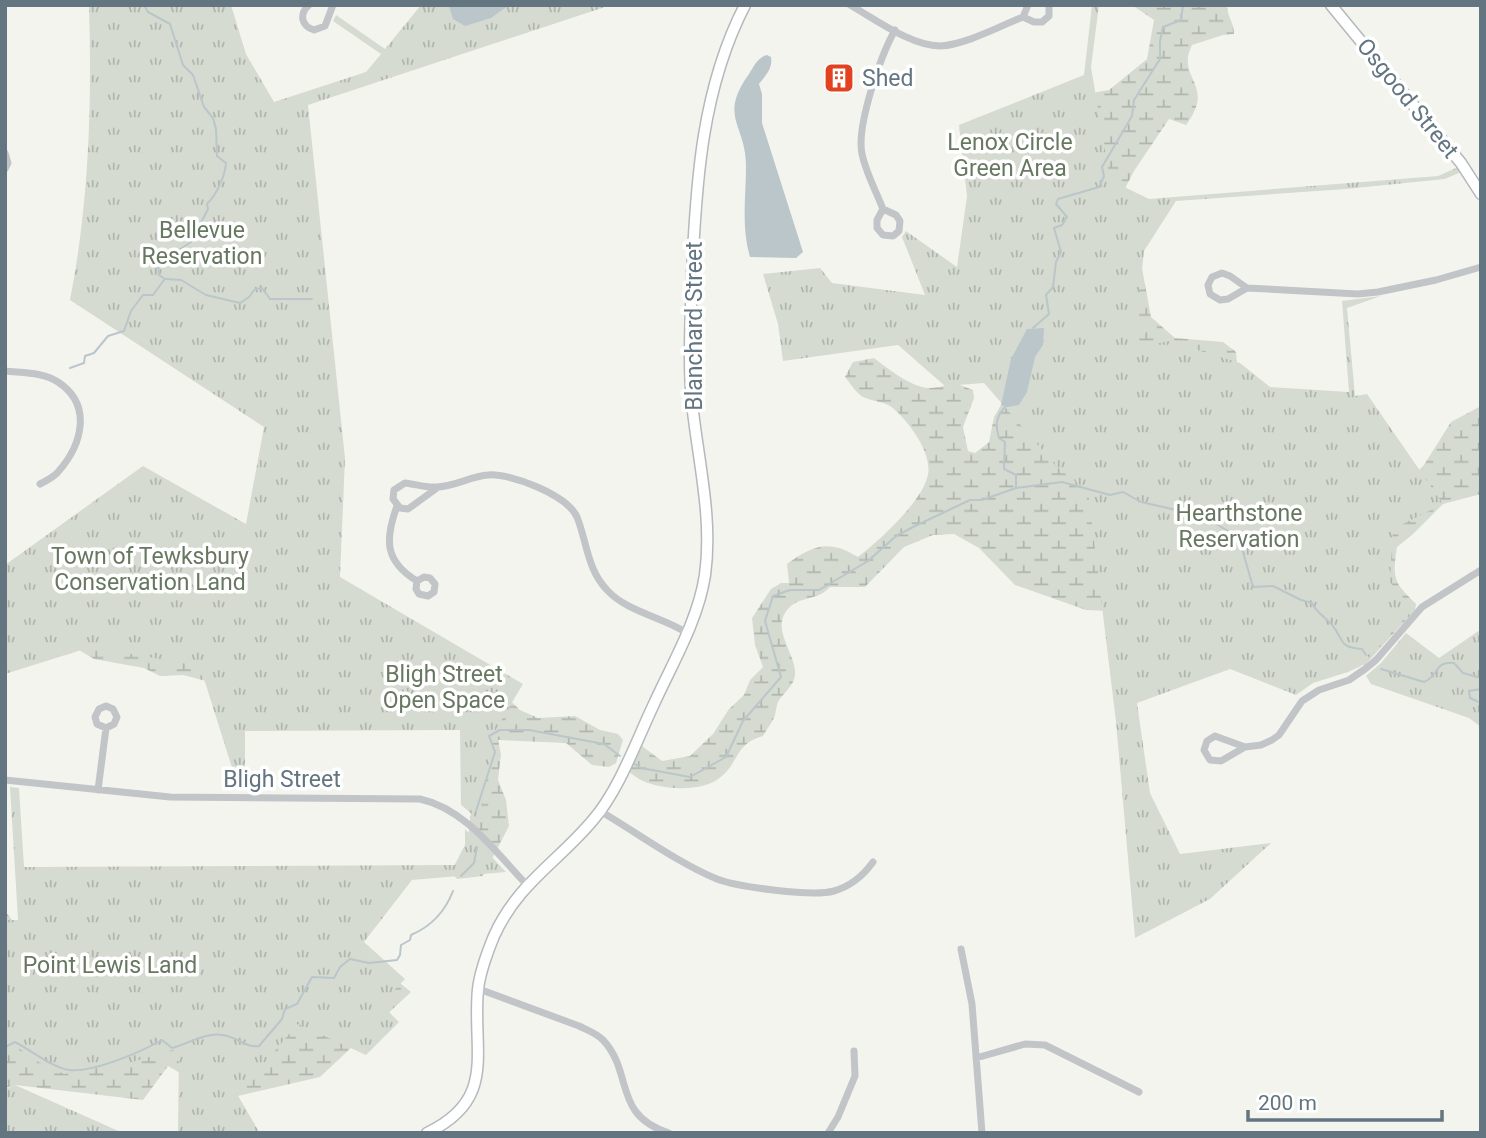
<svg xmlns="http://www.w3.org/2000/svg" width="1486" height="1138" font-family="Roboto,sans-serif">
<defs>
<pattern id="wetland-marsh" width="20" height="14" patternUnits="userSpaceOnUse" patternTransform="scale(1.75)"><rect width="20" height="14" fill="#d5dbd0"/><path d="M1 5h8M5 5V1M11 12h8M15 12V8" fill="none" stroke="#b0b6ae"/></pattern>
<pattern id="park-tufts" width="24" height="20" patternUnits="userSpaceOnUse" patternTransform="scale(1.75)"><rect width="24" height="20" fill="#d5dbd0"/><path d="M3 7l-1-3M5 7V3M7 7l1-3M15 17l-1-3M17 17v-4M19 17l1-3" fill="none" stroke="#b0b6ae"/></pattern>
</defs>
<rect width="100%" height="100%" fill="#f4f4ef"/>
<path fill="url(#wetland-marsh)" d="M1132,5h95c0,12 7,17 7,29l-11,1 -31,10c-17,34 25,39 -6,80l-17,-6 -35,52 -17,33 18,26 16,87 24,21 48,4 13,10 2,23 161,115 25,-25 27,-43 30,-16v88l-38,10 -31,31 -15,12c-5,32 -3,35 19,57l-1,6 -50,55h-13l-221,-53 -45,-2 -71,-25 -36,-37 -25,-14 -21,1 -29,12 -39,40h-35c-15,16 -33,7 -45,26 -12,19 12,43 10,62 -1,11 -12,18 -17,27 -2,5 -2,11 -4,16 -3,6 -8,12 -11,18 -28,8 -23,24 -41,40 -17,16 -53,14 -74,7 -7,-2 -13,-7 -19,-11l13,-26 20,15 28,-5 23,-22 16,-25 15,-14 6,-15 13,-13 -8,-22 -3,-27 19,-29 10,-6h8l-2,-19c26,-19 42,-25 71,-7 21,-16 66,-57 70,-83 4,-21 -19,-52 -34,-65 -8,-8 -21,-7 -31,-12 -7,-4 -13,-14 -18,-20l8,-15 21,-4c13,10 39,31 57,30 24,-2 16,-9 42,2l1,8 -11,29 5,24 7,2 14,-11 5,-25 7,-12 85,-311 23,-4 38,-31 7,-39z
M5,606l486,76 29,28 18,8 37,-2 25,14 18,4 5,6 -7,23 -7,4 -17,-2 -26,-22 -68,-3 3,14 -3,26 8,20 3,26 -26,50 -26,3 -6,-7 17,-33 4,-37 1,-84 -263,-36 -27,-7 -23,1 -16,-8 -50,-9z
M5,911l45,57 308,-19 53,43 -91,85 -95,22 -57,-33 -25,34 -128,-15 -10,3z"/>
<path fill="url(#park-tufts)" d="M89,5h142l15,49 28,48 92,-30 15,-18 -48,-33 3,-6 49,34 36,-44h190l-303,100 37,353 -5,119 183,107 -29,49 -15,87 -18,-15 -1,-75 -215,1v59h-6l-39,-124 -109,-19 -86,27v-109l138,-99 103,58 18,-97 -194,-127c19,-97 22,-195 19,-295z
M1092,5h7l-8,62 19,113 39,19 289,-23 20,-9 3,5 -16,7 -99,10 -170,12 -32,50 -10,98 34,-8 72,22 30,24 79,5 -7,-91 39,-5 -34,12 8,88 12,-2 76,110 -50,25 -3,53 23,27 -52,57 -13,6 -35,11 -17,12 -66,-26 -93,34 13,90 30,61 91,-11 -61,56 -75,39 -19,-216 -28,-231 -30,-23 -74,-85 -39,3 -47,-41 -115,16 -5,-37 -15,-50 57,-6 12,15 93,12 -23,-58 4,-6 51,36 10,-71 -8,-71 125,-50z
M1480,630l1,97 -12,-9 -98,-34 -5,-8 15,-13 25,-30 33,25z
M10,787l9,1 5,79 431,-2 10,-18v-18l41,43 -94,8 -48,62 41,37 -24,25 18,18 -33,33 -68,-31 -61,70 21,36 -2,3h-78l1,-85 -47,14 -68,12 -32,-15 -14,-12 -9,-2 -4,3v-128h13z
M15,1085l108,48h-118v-44z"/>
<path fill="#bac6ca" d="M509,5l-18,13 -26,8 -12,-7 -4,-13z
M767,55l4,2c2,11 -5,18 -12,27l3,10v29l41,129 -7,6 -46,-1c-9,-30 -4,-60 -4,-91 0,-42 -28,-49 3,-92 5,-8 9,-17 18,-19z
M1044,328l-1,17 -8,12 -8,35 -8,13 -12,2 -6,-2 10,-46 16,-30z"/>
<g fill="none" stroke-linecap="round" stroke-linejoin="round">
<path stroke="#bac6ca" stroke-width="2" d="M144,5l4,7 22,12 13,41 10,10 11,32 9,11 3,11 1,27 9,7c-1,13 -9,31 -19,41l1,5 -17,33 -33,22 1,11 6,4
M166,279l15,1 25,15 34,8 9,-6 6,-8 7,-1 8,11h42
M1033,328l16,-14 -3,-19 7,-8 3,-25 5,-10 -7,-24 8,-3 5,-8 -11,-13 2,-5 41,-12 5,-11 -2,-9 30,-51 2,-16 26,-41v-18l3,-14 18,-7 2,-15
M70,368l14,-5 1,-7 9,-3 14,-17 16,-5 7,-20 12,-16h10l11,-15
M1005,407c-9,10 -10,18 -6,31l6,4 -1,27 12,6v13
M1381,669l43,13c15,-6 10,-21 30,-19l9,10 18,5
M1481,689l-12,2 1,7 11,5
M633,763l8,5 49,9 36,-20 17,-36 38,-44 -16,-56 8,-25 17,-6h29l49,-29 28,-25 17,-9 57,-27h12l34,-12 46,-6 48,13 13,-3 18,10 62,14 33,20 7,16 10,35 20,-1 28,14 11,3c5,11 13,13 20,22 13,15 5,22 30,24l4,6
M476,811l19,-59 -6,-16 11,-6h29l75,14 16,12
M461,876l13,-13 3,-16
M5,1047l10,-5c14,7 40,27 54,28 23,3 72,-18 93,-30l10,8c15,-4 35,-16 50,-13 14,1 23,13 37,11l23,-27 3,-10 12,-5 15,-27 22,1 6,-11 10,-8 19,4 28,-3 3,-5 1,-10 9,-5 1,-5c21,-9 34,-23 42,-44"/>
<g stroke="#b3b9bc" stroke-width="13">
<path id="secondary" d="M1331,5l130,158 20,31
M427,1133c71,-34 45,-81 51,-144 2,-17 9,-36 16,-53 24,-53 64,-74 99,-116 26,-30 43,-78 60,-114 19,-42 45,-85 52,-131 8,-57 -7,-115 -13,-172 -4,-42 -1,-86 0,-129 4,-92 10,-186 53,-269"/>
</g>
<path stroke="#c1c5c8" stroke-width="7" d="M309,5c-10,9 -8,21 5,25l11,-4 8,-21
M850,5c25,14 61,41 90,41 25,-1 60,-20 83,-29l11,5h8l7,-6v-11
M1023,17l5,-12
M5,153l3,10 -3,6
M883,209l13,6 4,6 -1,10 -6,5 -10,-1 -6,-7v-8l6,-11c-7,-18 -17,-36 -21,-55 -6,-28 19,-99 33,-124
M1247,288l-19,11 -8,1 -10,-6 -2,-9 4,-8 10,-4 8,3 17,12 111,6 20,-2 58,-12 45,-13
M5,371c18,2 38,1 53,11 35,23 24,63 0,90 -4,5 -12,9 -18,12
M437,488l-29,21 -8,-1 -7,-9 1,-9 11,-7c10,1 21,5 31,4 18,0 35,-11 52,-12 23,-2 79,20 89,42 10,25 10,52 30,73 20,22 56,27 80,43
M397,506c-12,33 -13,55 20,75l-1,8 3,5 9,2 6,-4 1,-8 -5,-6 -6,-1 -7,4
M1245,747l-30,-11 -8,5 -3,9 6,10 11,1 24,-14 16,-2 11,-5 7,-5 23,-34 17,-11 30,-10 16,-11 11,-9 46,-53 59,-37
M5,780l165,17 250,2c46,10 76,54 107,86
M98,790l8,-62 8,-4 3,-7 -4,-8 -7,-3 -7,3 -4,8 2,7 9,4
M600,811c36,21 78,52 117,68 21,8 95,18 117,12 17,-5 29,-15 39,-29
M961,949l11,55 10,129
M479,989l100,37c8,4 17,7 24,14 31,33 9,75 66,93
M976,1058l49,-14 20,1 94,47
M828,1133l10,-16 17,-41 -1,-25"/>
<use href="#secondary" stroke="#fff" stroke-width="10"/>
</g>
<defs>
<g id="building-square" transform="scale(1.575)"><rect x="-9" y="-9" width="18" height="18" rx="4" fill="#e34220" stroke="#fff"/><path d="M-4-6H4V6H1V3H-1V6H-4ZM-2.5-4.3h1.7v1.8h-1.7ZM.8-4.3h1.7v1.8H.8ZM-2.5-1h1.7V.8h-1.7ZM.8-1h1.7V.8H.8Z" fill="#fff"/></g>
</defs>
<g fill-rule="evenodd">
<use href="#building-square" x="839" y="78"/>
</g>
<g text-anchor="middle" stroke-width="7" stroke-linejoin="round" paint-order="stroke">
<g font-size="23" fill="#627581" stroke="#fff" text-anchor="start">
<text x="862" y="86">Shed</text>
</g>
<g font-size="23" fill="#627581" stroke="#fff">
<text transform="translate(1408 98) rotate(51)" y="8">Osgood Street</text>
<text transform="translate(694 326) rotate(-90)" y="8">Blanchard Street</text>
<text x="282" y="787">Bligh Street</text>
</g>
<g font-size="23" fill="#677861" stroke="#fff">
<text x="1010" y="150">Lenox Circle<tspan x="1010" dy="26">Green Area</tspan></text>
<text x="202" y="238">Bellevue<tspan x="202" dy="26">Reservation</tspan></text>
<text x="1239" y="521">Hearthstone<tspan x="1239" dy="26">Reservation</tspan></text>
<text x="150" y="564">Town of Tewksbury<tspan x="150" dy="26">Conservation Land</tspan></text>
<text x="444" y="682">Bligh Street<tspan x="444" dy="26">Open Space</tspan></text>
<text x="110" y="973">Point Lewis Land</text>
</g>
</g>
<rect width="1486" height="1138" fill="none" stroke="#627581" stroke-width="14"/>
<path d="M1248 1110v10h194v-10" fill="none" stroke="#627581" stroke-width="3.5"/>
<text x="1258" y="1110" font-size="21" fill="#627581" stroke="#ffffff" stroke-width="5" paint-order="stroke">200 m</text>
</svg>
